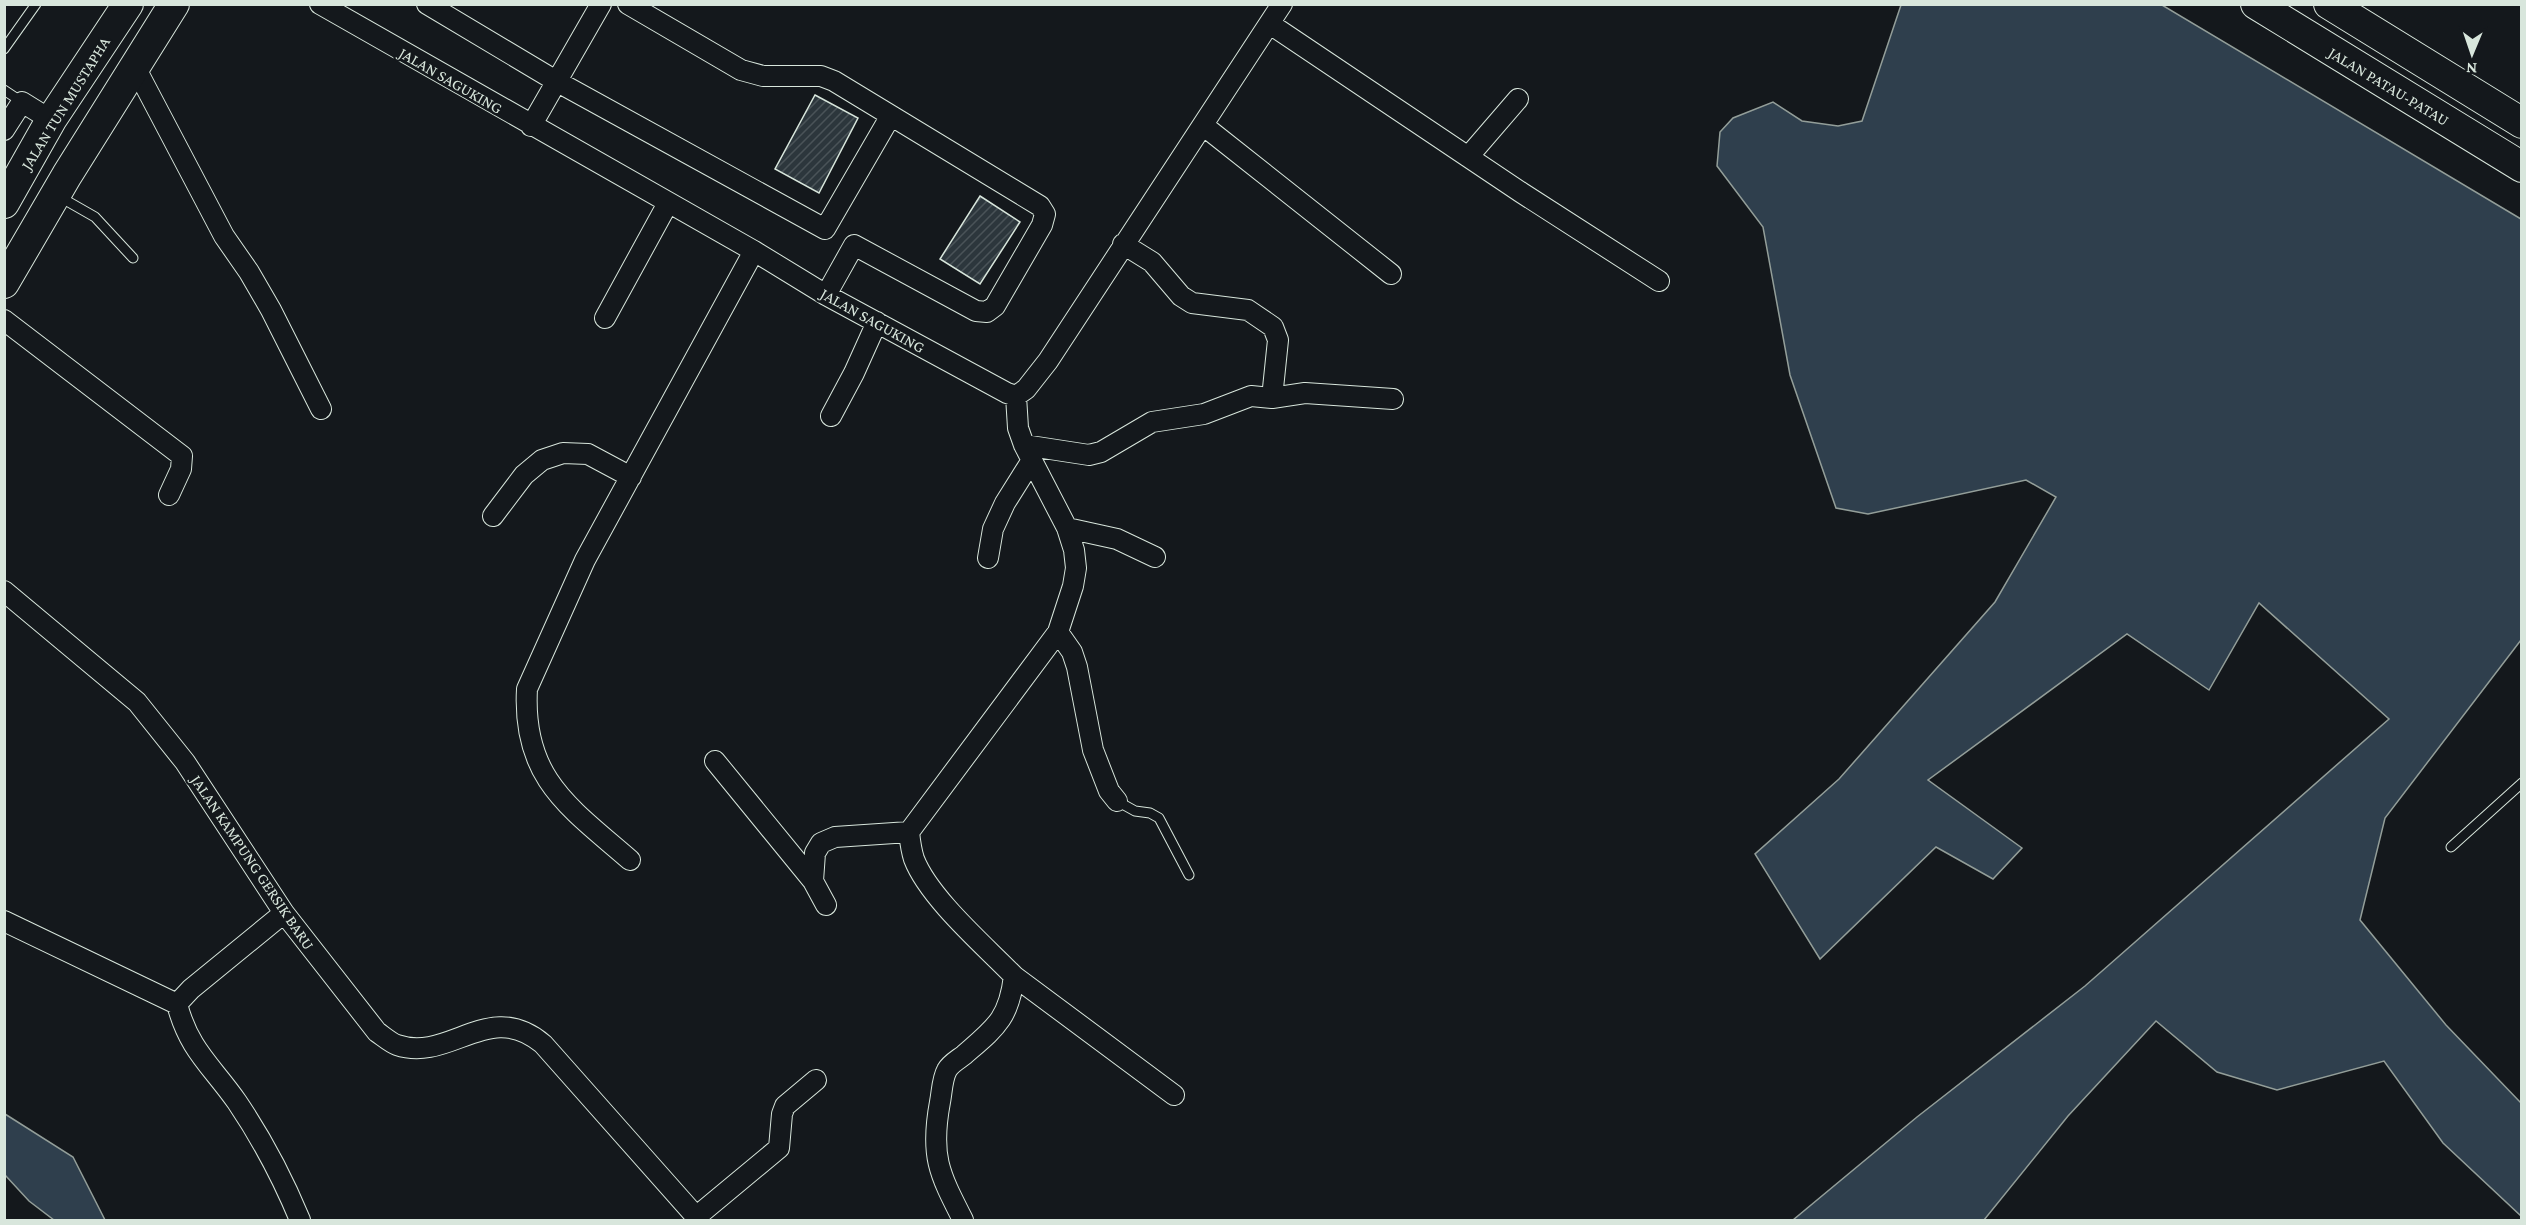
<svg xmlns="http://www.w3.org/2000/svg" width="2526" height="1225" font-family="'Crimson Pro',serif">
<defs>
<pattern id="building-hatch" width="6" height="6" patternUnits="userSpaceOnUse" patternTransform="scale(1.5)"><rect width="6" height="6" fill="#2c363c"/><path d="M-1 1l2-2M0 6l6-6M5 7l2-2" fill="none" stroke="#4a5358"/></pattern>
</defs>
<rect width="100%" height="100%" fill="#14181c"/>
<path fill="#2f3f4d" stroke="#939e99" stroke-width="1.5" d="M1901,5h261l359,214v421l-136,178 -25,102 86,105 75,78v113l-78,-73 -59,-82 -107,29 -60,-18 -61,-51 -88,95 -84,104h-191l124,-103 168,-131 304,-267 -130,-116 -50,87 -82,-56 -199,146 94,68 -29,31 -57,-32 -116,112 -65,-105 84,-75 156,-177 61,-105 -30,-17 -158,34 -32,-6 -46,-133 -27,-148 -46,-61 3,-34 13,-14 40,-16 29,19 36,5 24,-5z
M5,1114l68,43 32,63h-51l-25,-19 -24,-26z"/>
<path fill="url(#building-hatch)" stroke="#d8e6dc" stroke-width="1.5" d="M815,95l43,23 -39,75 -44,-24z
M980,196l40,26 -40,62 -40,-25z"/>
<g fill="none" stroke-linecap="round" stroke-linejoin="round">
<g stroke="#d8e6dc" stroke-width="11">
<path id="service" d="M4,49l32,-45
M4,90l18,12
M60,197l35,20 38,41
M1117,801l18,10 15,2 9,5 30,57
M2451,847l71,-64"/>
</g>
<g stroke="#d8e6dc" stroke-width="22">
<path id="minor" d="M320,4l434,247 72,44 181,98 9,3
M427,4l129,77 269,148 65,-112
M628,4l113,66 22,6h58l13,5 206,125 5,8 -3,11 -47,81 -8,6 -11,-1 -122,-66 -28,50
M1270,24l252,169 137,88
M134,65l90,171 25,36 22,38 50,99
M531,126l70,-122
M1204,126l187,148
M4,130l18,-28 29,18
M1468,157l50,-58
M1123,244l29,18 29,34 11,7 56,7 25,17 5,13 -6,58
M605,318l63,-115
M4,320l178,136 -1,13 -12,26
M1016,396l10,-7 22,-28 234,-357
M831,416l23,-43 23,-51
M1024,445l65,10 12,-3 51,-30 52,-8 47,-18 21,2 33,-5 88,6
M493,516l31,-41 18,-15 21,-7 25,1 43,23
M1067,528l50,11 38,18
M988,558l5,-29 12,-26 27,-43
M4,591l133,111 48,60 99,151 93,119c6,4 14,11 20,13 53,18 92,-47 146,-1l156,176
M1058,632l14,20 5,15 16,83 16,41 8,10
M715,761l98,120
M630,860c-61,-53 -108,-82 -103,-171l58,-129 169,-309
M826,905l-13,-24 2,-28 6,-10 14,-6 74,-5
M284,913l-93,76 -14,15c12,46 34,61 60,98 25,37 46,77 63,118
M4,921l173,83
M1014,976l160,119
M696,1217l83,-69 3,-34 3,-8 31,-26
M963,1220c-24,-47 -33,-64 -23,-118 2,-10 2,-23 7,-32 3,-6 12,-11 17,-15 31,-27 45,-36 50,-79 -29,-30 -85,-78 -100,-117 -3,-9 -4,-18 -5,-27l149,-200 15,-46 3,-18 -2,-18 -7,-22 -43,-83 -6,-17 -2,-32"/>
</g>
<g stroke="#d8e6dc" stroke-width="32">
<path id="primary" d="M2256,4l266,163
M2329,4l193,119
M4,203l47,-83 77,-116
M4,283l63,-108 107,-171"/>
</g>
<use href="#service" stroke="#14181c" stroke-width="9"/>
<use href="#minor" stroke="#14181c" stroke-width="20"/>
<use href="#primary" stroke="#14181c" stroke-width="30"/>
</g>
<g text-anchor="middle" stroke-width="4.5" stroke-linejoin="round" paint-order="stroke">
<g font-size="16" fill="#d8e6dc" stroke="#14181c">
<text transform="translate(451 80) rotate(30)" y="6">JALAN SAGUKING</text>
<text transform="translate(2389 86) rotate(31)" y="6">JALAN PATAU-PATAU</text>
<text transform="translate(65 103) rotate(-58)" y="6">JALAN TUN MUSTAPHA</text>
<text transform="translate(873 320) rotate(29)" y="6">JALAN SAGUKING</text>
<text transform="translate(253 862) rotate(56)" y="6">JALAN KAMPUNG GERSIK BARU</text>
</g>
</g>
<rect width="2526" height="1225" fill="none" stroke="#d8e6dc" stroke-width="12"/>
<g transform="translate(2472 54) rotate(182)" stroke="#14181c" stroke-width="4.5" paint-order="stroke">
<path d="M0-4.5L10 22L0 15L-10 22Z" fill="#d8e6dc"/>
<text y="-9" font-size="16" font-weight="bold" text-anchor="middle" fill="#d8e6dc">N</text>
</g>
</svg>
